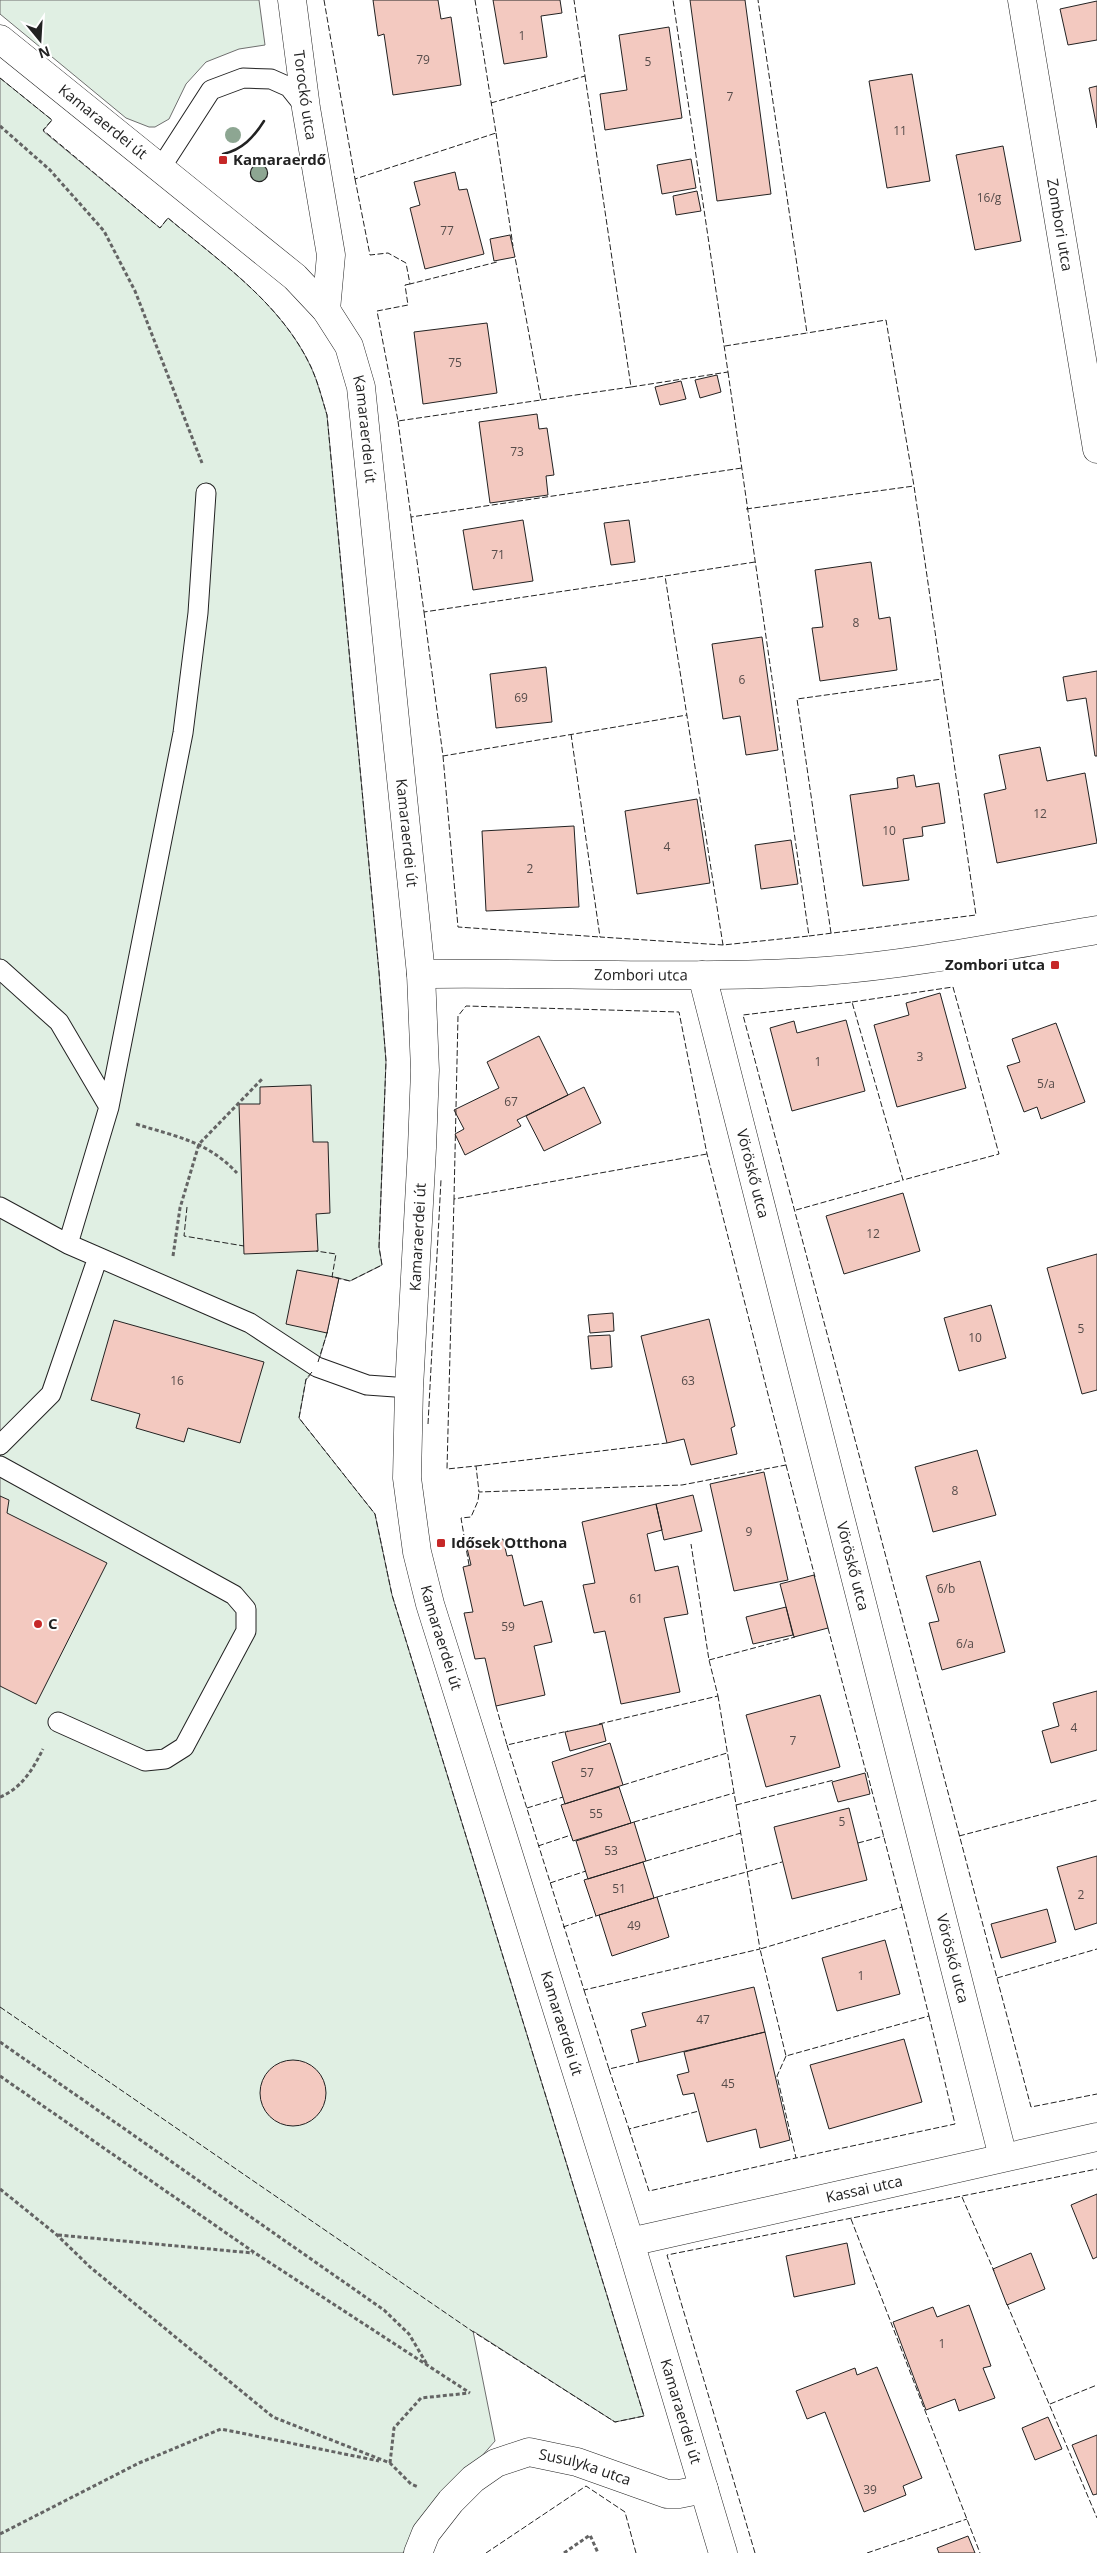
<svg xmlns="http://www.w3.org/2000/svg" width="1097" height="2553" font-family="'Open Sans',sans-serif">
<rect width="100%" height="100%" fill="#fff"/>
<path fill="#e0efe3" stroke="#6f6f6f" d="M0,0h259l6,45 -26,4 -33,13 -20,22 -17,35 -14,8h-6l-23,-9 -126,-104z
M0,78l52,42 -9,11 117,97 8,-10c52,44 113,85 143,149 7,15 11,32 16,48l52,557 7,89 -7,186 3,18 -32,16 -11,-3 -12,55 -10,34 -11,13 -7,38 76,96 17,81 252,821 -29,6 -142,-91 22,110 -70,80 -22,32h-403z"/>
<path fill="#f3c9c0" stroke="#222" d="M373,0h65l3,19 10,-2 10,68 -68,10 -9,-61 -6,2z
M493,0h67l2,13 -21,3 6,41 -43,7z
M690,0h55l26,194 -54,7z
M1097,1v39l-29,5 -8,-36z
M669,27l13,91 -77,12 -5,-36 27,-4 -8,-55z
M912,74l18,107 -43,7 -18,-107z
M1097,86v42l-8,-40z
M1003,146l18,95 -46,9 -19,-95z
M691,159l5,29 -34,6 -5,-29z
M455,172l4,18 8,-1 17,65 -59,15 -15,-61 10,-3 -6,-23z
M697,191l4,20 -25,4 -3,-19z
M510,235l5,22 -21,4 -4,-22z
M487,323l10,70 -74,11 -9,-72z
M717,375l4,17 -21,6 -5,-18z
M681,381l5,18 -26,6 -5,-18z
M537,414l2,15 8,-1 7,47 -8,1 2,19 -58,8 -11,-81z
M523,520l10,61 -60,9 -10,-60z
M629,520l6,42 -24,3 -7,-42z
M871,562l8,57 11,-2 7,53 -77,11 -8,-53 11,-1 -8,-57z
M762,637l16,113 -32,5 -6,-39 -17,3 -11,-75z
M546,667l6,55 -56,6 -6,-54z
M1097,671v85h-2l-9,-58 -19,3 -4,-24z
M1040,747l7,34 38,-8 12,70 -100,20 -13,-69 22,-5 -7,-34z
M914,775l2,12 23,-4 6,40 -23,4 1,9 -20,3 6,41 -46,6 -13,-91 48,-7 -1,-10z
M697,799l13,84 -73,11 -12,-83z
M574,826l5,81 -93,4 -4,-80z
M791,840l7,44 -37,5 -6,-44z
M940,993l26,95 -69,19 -23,-82 35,-10 -3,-12z
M846,1020l19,71 -73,20 -22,-83 24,-7 3,12z
M1056,1023l29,79 -44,17 -4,-12 -13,5 -17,-46 13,-4 -8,-23z
M539,1036l29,59 -51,25 4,6 -56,29 -10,-21 9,-5 -10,-19 45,-22 -12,-26z
M311,1085l2,57h15l2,71 -14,1 2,37 -74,3 -5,-150h21v-17z
M584,1087l17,36 -57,28 -18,-35z
M903,1193l17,58 -76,23 -18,-58z
M1097,1254v136l-15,4 -35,-126z
M297,1270l42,8 -12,55 -41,-9z
M991,1305l15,53 -47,13 -15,-53z
M613,1313l1,18 -24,2 -2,-18z
M709,1319l26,107 -4,2 6,26 -46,11 -7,-26 -17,4 -26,-107z
M114,1320l150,42 -24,81 -52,-15 -4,14 -48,-14 4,-14 -49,-14z
M610,1335l2,32 -21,2 -3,-33z
M977,1450l19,65 -63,17 -18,-65z
M764,1472l24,108 -54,11 -24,-107z
M693,1495l9,36 -38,9 -8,-36z
M0,1496l9,4 -2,13 100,50 -71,141 -36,-18z
M656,1504l6,26 -15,4 8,37 23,-5 10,48 -24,4 16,74 -59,12 -16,-73 -11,2 -11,-48 12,-2 -13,-61z
M503,1539l4,17 5,-1 12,51 18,-5 10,41 -18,4 11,49 -49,11 -11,-48 -10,1 -11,-46 9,-1 -10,-45 8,-2 -4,-17z
M980,1561l25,91 -63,18 -13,-47 10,-2 -13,-45z
M814,1575l14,53 -34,9 -14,-53z
M786,1607l7,28 -40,9 -7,-27z
M1097,1691v59l-46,13 -9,-32 17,-5 -6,-23z
M820,1695l20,72 -74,20 -20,-72z
M602,1724l4,17 -36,10 -5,-19z
M610,1743l13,42 -58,19 -13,-42z
M865,1773l5,21 -32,8 -6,-20z
M619,1787l12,36 -58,18 -12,-36z
M849,1808l18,72 -75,19 -18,-72z
M634,1822l12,39 -58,18 -12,-38z
M1097,1856v67l-22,7 -18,-63z
M643,1862l11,36 -58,18 -12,-36z
M657,1897l12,40 -57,19 -13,-41z
M1047,1909l9,33 -55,16 -10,-34z
M885,1940l15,54 -63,17 -15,-53z
M754,1987l11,45 -126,30 -8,-32 15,-4 -4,-13z
M765,2032l25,108 -30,8 -4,-19 -49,13 -13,-49 -11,2 -6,-20 12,-3 -5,-20z
M904,2039l18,63 -93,27 -19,-64z
M260 2093a33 33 0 1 1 66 0a33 33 0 1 1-66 0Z
M1097,2194v63l-4,2 -22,-54z
M847,2243l8,41 -61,13 -8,-41z
M1031,2253l14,36 -38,16 -14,-36z
M969,2305l22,61 -8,2 12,30 -36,13 -4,-12 -29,11 -33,-88 40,-15 4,10z
M877,2367l45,111 -19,8 3,9 -42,17 -39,-100 -18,7 -11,-28 59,-23 2,7z
M1048,2417l14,32 -27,11 -13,-32z
M1097,2435v59l-4,1 -21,-50z
M968,2536l7,17h-36l-2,-5z"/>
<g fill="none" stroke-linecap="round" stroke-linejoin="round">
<g stroke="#222" stroke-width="21">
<path id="service" d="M160,169l51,-79 32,-12 28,1 18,8 16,20
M0,969l59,53 50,85
M0,1207l68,37 182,79 67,44 50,18 42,3
M68,1244l41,-137 74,-374 15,-120 8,-120
M0,1445l51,-51 47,-137
M0,1466l234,129 12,14v22l-62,116 -19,12 -20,2 -87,-39"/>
</g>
<g stroke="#222" stroke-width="29">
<g id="minor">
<path id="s1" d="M292,0l14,108 25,147 -5,55"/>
<path id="s2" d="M1022,0l75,449"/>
<path id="s3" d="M421,974c135,-2 270,6 404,-3 91,-7 182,-26 272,-41"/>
<path id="s4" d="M702,975l301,1182"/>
<path id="s5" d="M630,2242l467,-105"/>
<path id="s6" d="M418,2553l8,-20 25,-32 22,-22 23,-16 33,-11 48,10 90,32h12l25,-5"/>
</g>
</g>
<g stroke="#222" stroke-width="29">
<g id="tertiary">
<path id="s7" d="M0,39l295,238 31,33 23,36 12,41 60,587 4,96 -3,78 -13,240 -2,90 10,74 13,52 200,638 93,311"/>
</g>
</g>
<path stroke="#646464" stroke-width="3" stroke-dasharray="4 2.5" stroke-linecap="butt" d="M0,126l50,44 54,61 31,60 67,172
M136,1124c41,13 71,17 101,49
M173,1256l7,-48 19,-64 64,-66
M0,1797c22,-9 33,-28 43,-48
M0,2042l384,268 25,24 19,32
M0,2076l255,177 215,140
M0,2189l57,46 33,32 183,150 117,46 21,21 7,3
M58,2235l195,18
M390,2463l4,-35 27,-30 48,-5
M0,2534l139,-71 82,-34 158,32
M564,2553l26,-18 8,18"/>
<use href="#service" stroke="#fff" stroke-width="19"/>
<use href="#minor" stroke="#fff" stroke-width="28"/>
<use href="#tertiary" stroke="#fff" stroke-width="28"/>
<path stroke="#222" stroke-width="1" stroke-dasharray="6 2.5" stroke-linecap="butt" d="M324,0l31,179 141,-46 -21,-133
M585,76l46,311 97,-15 -55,-372
M0,78l52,42 -9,10 117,98 8,-10c52,44 113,85 143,149 7,15 11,32 16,48l52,557 7,89 -7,186 3,18 -32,16 -18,-4 4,-23 -20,-3
M491,103l94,-27 -11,-76
M496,133l17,113
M355,179l15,76 18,-2 18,10 4,21 87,-22
M410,284l-5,1 3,20 -31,6 21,110 143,-21 -26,-143
M725,346l82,-13 -49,-333
M728,372l81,564 167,-21 -62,-429 -28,-166 -79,13
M541,400l90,-13
M398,421l13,96 331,-49
M746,509l168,-23
M411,517l13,95 241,-36
M755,562l-90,14 58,369 86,-9
M424,612l19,144 244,-41
M571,734l29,203 123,8
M443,756l15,171 142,10
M831,933l-34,-234 145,-20
M852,1002l101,-15 46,167 -96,26
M454,1199l-7,270 29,-3 3,26 203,-7 104,-20 -79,-311 -28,-142 -213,-6 -8,10 -4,183 253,-45
M187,1207l-3,29 60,10
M796,1210l107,-30 -51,-178 -109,13 288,1092 66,-13
M318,1362l10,-32
M428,1424l13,-244
M786,1465l29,112
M476,1466l191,-23
M469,1565l-8,-47 10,-1 7,-16 1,-9
M828,1628l38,144
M709,1660l86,-23
M496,1706l11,39 61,-14
M599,1724l119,-28 -9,-36 -18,-116
M507,1745l77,245 176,-41 -42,-253
M867,1772l35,135 -142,42 26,107 143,-40 -27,-109
M623,1785l104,-32
M736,1805l98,-25
M527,1808l36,-11
M634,1822l100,-29
M959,1836l138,-36
M858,1843l26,-7
M538,1846l33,-11
M646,1861l95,-28
M550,1883l36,-12
M657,1897l125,-35
M563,1927l33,-11
M997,1978l100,-29
M584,1990l25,79 30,-7
M0,2007l472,324 143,91 29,-6 -252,-821 -17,-81 -76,-96 7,-39 6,-7
M786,2056l-9,20 19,82 159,-34 -26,-108
M609,2069l20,60 70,-18
M629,2129l20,62 147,-33
M962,2197l32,74
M851,2219l129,334
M1007,2304l90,214
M1050,2404l47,-19
M486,2553l100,-67 39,26 11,41
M755,2553l-88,-298 430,-86
M867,2553l100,-34"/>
<path stroke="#222" stroke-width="2.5" d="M223,154c19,-4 31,-17 41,-33
M251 173a8 8 0 1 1 16 0a8 8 0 1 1-16 0Z"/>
</g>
<g fill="#8da692">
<circle cx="233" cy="135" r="8"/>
<circle cx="259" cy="173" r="8"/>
</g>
<g fill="#c62828" stroke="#fff" stroke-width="2">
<rect x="218" y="155" width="10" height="10" rx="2.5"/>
<rect x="1050" y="960" width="10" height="10" rx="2.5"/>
<rect x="436" y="1538" width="10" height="10" rx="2.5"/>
<circle cx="38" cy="1624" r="5"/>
</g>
<g text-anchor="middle" stroke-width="4" stroke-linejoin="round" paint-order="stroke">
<g font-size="12" fill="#564c4a">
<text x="522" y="40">1</text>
<text x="423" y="64">79</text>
<text x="648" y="66">5</text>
<text x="730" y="101">7</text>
<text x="900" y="135">11</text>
<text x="989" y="202">16/g</text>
<text x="447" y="235">77</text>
<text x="455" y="367">75</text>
<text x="517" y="456">73</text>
<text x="498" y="559">71</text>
<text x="856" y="627">8</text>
<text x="742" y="684">6</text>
<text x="521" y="702">69</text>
<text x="1040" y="818">12</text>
<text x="889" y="835">10</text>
<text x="667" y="851">4</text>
<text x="530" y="873">2</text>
<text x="920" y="1061">3</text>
<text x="818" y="1066">1</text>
<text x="1046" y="1088">5/a</text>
<text x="511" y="1106">67</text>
<text x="873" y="1238">12</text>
<text x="1081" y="1333">5</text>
<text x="975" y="1342">10</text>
<text x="177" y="1385">16</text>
<text x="688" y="1385">63</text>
<text x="955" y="1495">8</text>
<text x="749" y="1536">9</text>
<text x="946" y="1593">6/b</text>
<text x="636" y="1603">61</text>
<text x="508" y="1631">59</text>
<text x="965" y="1648">6/a</text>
<text x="1074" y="1732">4</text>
<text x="793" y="1745">7</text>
<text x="587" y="1777">57</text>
<text x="596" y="1818">55</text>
<text x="842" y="1826">5</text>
<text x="611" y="1855">53</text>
<text x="619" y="1893">51</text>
<text x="1081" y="1899">2</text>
<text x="634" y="1930">49</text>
<text x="861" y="1980">1</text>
<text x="703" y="2024">47</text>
<text x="728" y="2088">45</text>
<text x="942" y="2348">1</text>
<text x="870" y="2494">39</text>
</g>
<g font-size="15" fill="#222" stroke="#fff">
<text dy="5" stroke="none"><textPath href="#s1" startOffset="96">Torockó utca</textPath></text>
<text dy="5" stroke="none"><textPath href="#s7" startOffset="132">Kamaraerdei út</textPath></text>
<text dy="5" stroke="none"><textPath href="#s2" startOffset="228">Zombori utca</textPath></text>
<text dy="5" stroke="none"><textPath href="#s7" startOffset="552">Kamaraerdei út</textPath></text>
<text dy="5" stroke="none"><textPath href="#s7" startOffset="958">Kamaraerdei út</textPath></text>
<text dy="5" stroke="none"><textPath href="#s3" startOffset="220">Zombori utca</textPath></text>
<text dy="5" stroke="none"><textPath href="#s4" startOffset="205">Vöröskő utca</textPath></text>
<text transform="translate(418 1237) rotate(-87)" y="5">Kamaraerdei út</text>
<text dy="5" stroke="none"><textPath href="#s4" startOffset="610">Vöröskő utca</textPath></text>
<text dy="5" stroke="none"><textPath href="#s7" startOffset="1768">Kamaraerdei út</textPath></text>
<text dy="5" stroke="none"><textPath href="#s4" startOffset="1015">Vöröskő utca</textPath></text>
<text dy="5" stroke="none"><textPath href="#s7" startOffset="2172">Kamaraerdei út</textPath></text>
<text dy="5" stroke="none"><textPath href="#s5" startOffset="240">Kassai utca</textPath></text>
<text dy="5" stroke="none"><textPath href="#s7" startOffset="2578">Kamaraerdei út</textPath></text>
<text dy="5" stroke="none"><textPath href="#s6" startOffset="214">Susulyka utca</textPath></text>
</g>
<g font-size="15" font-weight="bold" fill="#222" stroke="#fff" text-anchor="start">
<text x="233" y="165">Kamaraerdő</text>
<text x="1045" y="970" text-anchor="end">Zombori utca</text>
<text x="451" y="1548">Idősek Otthona</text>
<text x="48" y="1629">C</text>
</g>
</g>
<g transform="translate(40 40) rotate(162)" stroke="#ffffff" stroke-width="4" paint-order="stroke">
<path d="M0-4L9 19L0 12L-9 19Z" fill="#222222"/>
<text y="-8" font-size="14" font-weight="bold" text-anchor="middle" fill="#222222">N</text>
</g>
</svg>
